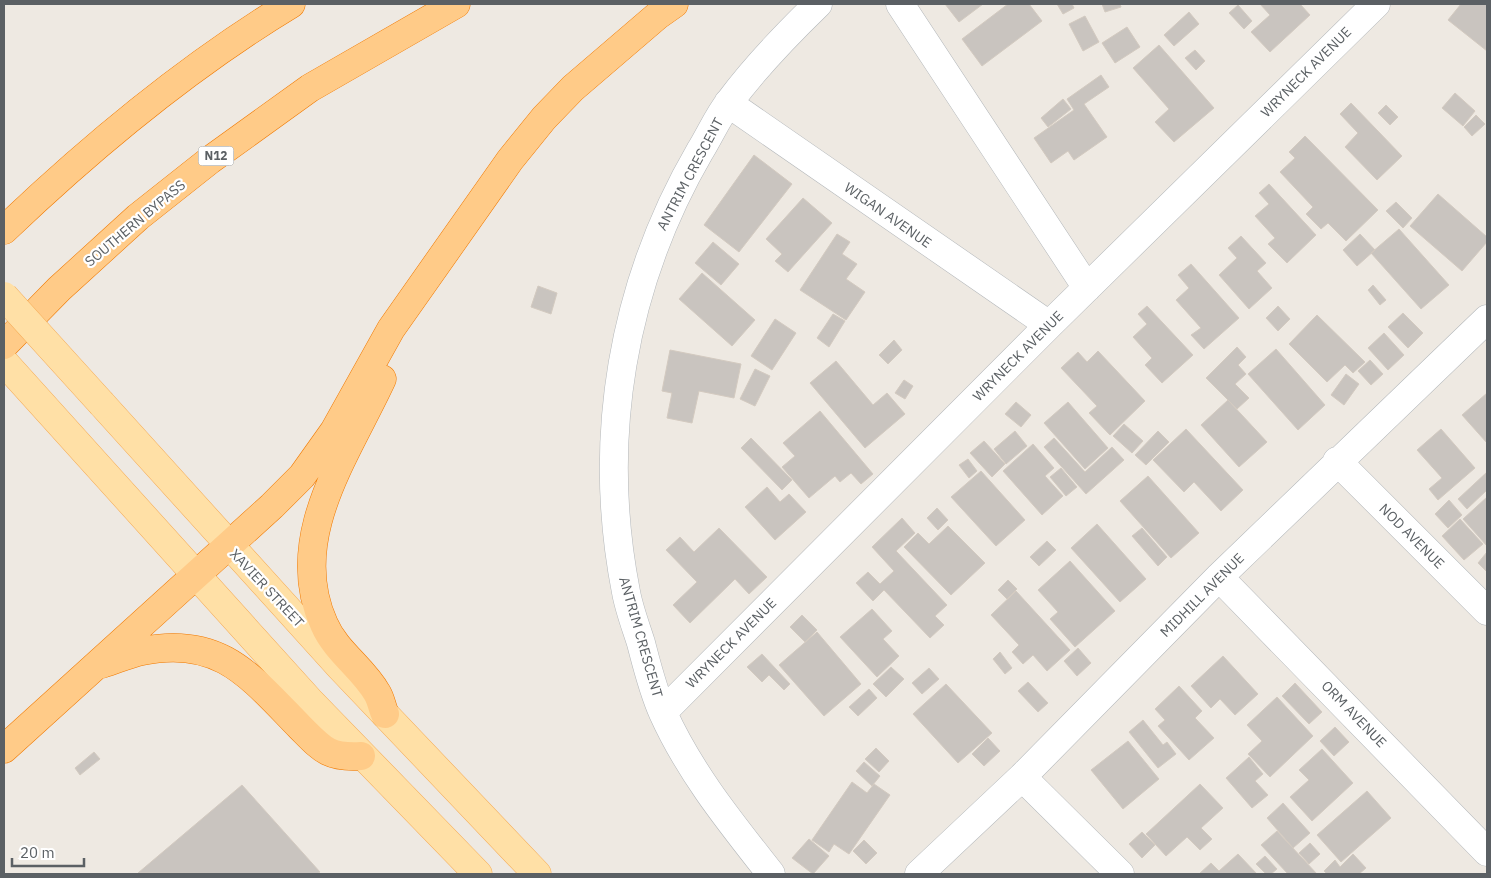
<svg xmlns="http://www.w3.org/2000/svg" width="1491" height="878" font-family="'IBM Plex Sans',sans-serif">
<rect width="100%" height="100%" fill="#eee9e2"/>
<path fill="#c9c4bf" stroke="#d3cac0" d="M945,4h38l-24,18z
M1008,4h21l13,17 -60,45 -20,-27z
M1057,4h15l2,4 -11,6z
M1102,4h18l1,3 -16,5z
M1260,4h40l10,11 -40,37 -19,-20 19,-17z
M1461,4h26v47l-39,-31z
M1238,5l14,16 -8,8 -15,-16z
M1189,12l10,12 -25,22 -10,-11z
M1085,16l14,26 -16,9 -14,-27z
M1127,27l13,20 -25,16 -13,-20z
M1159,45l55,63 -40,34 -19,-20 14,-13 -36,-41z
M1195,50l10,11 -9,9 -11,-12z
M1101,75l8,12 -25,17 23,33 -33,23 -6,-9 -17,12 -17,-25 40,-28 -7,-11z
M1455,93l20,18 -12,15 -21,-18z
M1063,99l8,10 -23,18 -7,-9z
M1351,103l51,53 -25,24 -32,-33 13,-14 -18,-19z
M1386,105l12,12 -8,8 -12,-12z
M1476,115l9,9 -13,12 -8,-9z
M1305,136l73,74 -32,31 -18,-18 -7,6 -15,-15 7,-7 -33,-35 15,-14 -6,-6z
M754,155l38,29 -53,68 -35,-27z
M1269,184l47,51 -29,28 -19,-19 7,-6 -20,-22 14,-12 -10,-11z
M1438,194l49,43v5l-25,29 -52,-45z
M803,198l29,25 -44,49 -13,-11 7,-7 -16,-15z
M1396,202l16,16 -9,10 -17,-17z
M1399,229l50,56 -28,24 -50,-56z
M837,234l13,8 -8,12 15,10 -11,15 19,13 -19,28 -46,-30z
M1360,234l15,16 -18,16 -14,-16z
M1241,236l25,27 -9,8 15,17 -23,21 -30,-34 18,-17 -9,-10z
M713,242l26,22 -18,21 -26,-22z
M1191,264l48,54 -35,31 -13,-14 10,-7 -25,-28 13,-12 -11,-13z
M702,273l53,47 -23,26 -53,-47z
M1373,285l13,15 -6,5 -12,-15z
M538,286l19,7 -6,21 -20,-7z
M1147,306l46,49 -31,28 -17,-18 7,-7 -19,-21 14,-13 -9,-10z
M1278,306l12,13 -12,12 -12,-13z
M1403,313l20,20 -15,15 -20,-21z
M833,314l12,7 -16,26 -12,-9z
M1317,315l48,47 -12,11 -8,-8 -18,17 -38,-38z
M775,319l21,14 -24,37 -21,-14z
M1384,333l20,22 -16,15 -20,-22z
M894,340l8,10 -14,14 -9,-9z
M1237,347l9,10 -8,8 8,9 -11,10 14,14 -12,11 -31,-31z
M1276,349l49,56 -27,25 -50,-56z
M670,350l71,14 -7,34 -35,-7 -7,32 -25,-5 5,-25 -10,-2z
M1098,351l47,50 -35,34 -21,-22 8,-7 -36,-38 17,-16 9,10z
M1370,360l13,14 -12,11 -13,-14z
M836,361l37,44 14,-12 18,21 -40,34 -55,-65z
M755,369l15,7 -15,30 -15,-7z
M1346,374l13,10 -15,21 -13,-10z
M904,380l9,6 -8,13 -10,-6z
M1487,393v50l-25,-28z
M1228,400l39,42 -28,25 -38,-42z
M1016,402l15,13 -10,12 -16,-13z
M1068,402l40,46 -23,21 -41,-46z
M820,411l53,63 -12,10 -10,-11 -11,9 -5,-6 -26,22 -27,-31 13,-11 -12,-13z
M1124,424l19,17 -11,12 -19,-17z
M1186,429l57,61 -22,21 -27,-29 -10,10 -31,-32z
M1441,429l34,39 -37,32 -9,-11 13,-11 -25,-28z
M1015,431l12,15 -21,18 -12,-15z
M1158,431l11,11 -23,23 -11,-10z
M751,438l41,42 -10,10 -41,-42z
M1054,438l31,34 27,-25 12,13 -38,34 -42,-47z
M984,441l21,23 -13,13 -22,-24z
M1033,444l21,24 -9,8 18,20 -21,19 -39,-44z
M968,459l9,12 -8,7 -10,-13z
M1061,468l16,19 -11,9 -16,-19z
M981,471l44,49 -29,26 -45,-49z
M1487,472v18l-20,19 -9,-10z
M1148,476l51,57 -28,25 -51,-57z
M767,487l13,15 9,-8 17,18 -31,28 -30,-33z
M1487,497v49l-24,-27z
M1449,500l13,15 -14,13 -13,-14z
M937,508l11,12 -10,10 -11,-12z
M902,518l13,15 -19,18 51,54 -12,11 9,9 -14,13 -46,-48 -11,11 -17,-18 12,-11 12,12 14,-13 -22,-24z
M1460,519l23,25 -19,16 -22,-24z
M1097,524l49,55 -26,23 -49,-54z
M948,526l37,37 -34,32 -47,-48 14,-14 11,11z
M719,528l48,49 -18,17 -14,-15 -45,44 -17,-18 24,-23 -31,-32 14,-13 14,15z
M1142,528l25,29 -9,9 -26,-30z
M1047,541l9,9 -17,16 -9,-9z
M1487,552v20l-9,-9z
M1070,561l45,50 -40,36 -25,-28 8,-7 -20,-22z
M1008,580l9,9 -10,10 -9,-9z
M1016,591l54,59 -23,21 -14,-16 -10,9 -11,-12 7,-7 -28,-30z
M872,609l20,22 -9,8 16,17 -22,21 -37,-40z
M802,615l15,15 -12,12 -15,-15z
M817,632l44,52 -37,32 -45,-51z
M1078,648l13,15 -14,13 -13,-15z
M1000,652l12,16 -7,6 -12,-15z
M762,654l28,30 -6,6 -15,-15 -7,7 -15,-15z
M1223,656l35,38 -23,21 -15,-16 -9,9 -20,-22z
M891,667l13,12 -18,18 -13,-13z
M929,668l10,11 -17,15 -10,-11z
M1028,682l20,21 -10,9 -20,-21z
M1295,683l27,29 -13,12 -27,-28z
M946,684l46,49 -34,30 -45,-49z
M1179,686l23,25 -7,7 19,20 -25,22 -31,-34 7,-6 -10,-11z
M869,689l8,9 -19,18 -9,-9z
M1277,697l36,39 -43,41 -22,-23 14,-13 -15,-16z
M1143,720l20,25 4,-3 9,12 -18,14 -29,-36z
M1335,727l14,15 -15,14 -14,-15z
M988,738l12,13 -16,15 -12,-12z
M1128,741l31,38 -36,30 -32,-39z
M876,748l13,13 -10,11 -14,-13z
M1322,749l31,34 -41,38 -22,-24 19,-17 -10,-10z
M94,752l6,7 -20,16 -5,-7z
M1249,757l14,17 -8,7 13,14 -16,13 -26,-30z
M864,762l16,14 -8,10 -16,-15z
M852,782l15,11 7,-9 16,11 -41,59 -15,-10 -5,8 -17,-12z
M1200,784l23,24 -22,20 11,11 -12,11 -13,-13 -21,19 -20,-22z
M242,785l78,87 -3,2 -179,-1z
M1367,791l24,27 -50,44 -24,-27z
M1283,803l27,30 -17,15 -26,-30z
M1277,831l40,43h-29l-27,-29z
M1142,832l13,13 -13,13 -13,-14z
M809,839l20,17 -16,18 -21,-16z
M864,840l13,13 -11,11 -13,-13z
M1310,843l10,11 -11,10 -10,-11z
M1238,854l19,20h-58l12,-11 8,8z
M1353,854l13,14 -7,6h-32l-3,-3 11,-11 5,7z
M1265,856l12,13 -6,5h-5l-10,-10z"/>
<g fill="none" stroke-linecap="round" stroke-linejoin="round">
<g stroke="#b3b7ba" stroke-width="29">
<path id="minor" d="M900,4l187,284
M728,103l321,222
M1337,461l150,150
M1219,577l268,275
M663,712l386,-387 327,-321
M1022,777l98,97
M771,874c-40,-51 -81,-101 -108,-161 -10,-22 -16,-47 -22,-70 -5,-16 -12,-34 -15,-51 -30,-153 -4,-307 74,-441 10,-16 18,-35 30,-50 26,-35 57,-67 88,-97
M919,874l103,-97 197,-200 268,-258"/>
</g>
<g stroke="#f5aa54" stroke-width="29">
<path id="major" d="M4,362l305,338 169,174
M102,404l238,263 197,207"/>
</g>
<g stroke="#f07900" stroke-width="29">
<path id="highway" d="M4,230c87,-83 183,-163 287,-226
M4,345l55,-56 79,-72 72,-57 100,-72 146,-84
M382,379c-35,76 -97,159 -58,245 12,28 39,44 53,69 4,6 5,15 8,21
M102,664c13,-4 26,-10 40,-13 78,-16 108,25 158,76 22,22 28,31 61,29
M4,749l268,-243 30,-30 32,-45 57,-102 119,-169 34,-42 29,-30 84,-72 17,-12"/>
</g>
<use href="#minor" stroke="#fff" stroke-width="28"/>
<use href="#major" stroke="#ffe0a6" stroke-width="28"/>
<use href="#highway" stroke="#ffcb88" stroke-width="28"/>
<g stroke="#f5aa54" stroke-width="29" stroke-linecap="butt">
<path id="major-bridge" d="M4,296l98,108"/>
</g>
<use href="#major-bridge" stroke="#ffe0a6" stroke-width="28"/>
</g>
<g text-anchor="middle" stroke-width="4.5" stroke-linejoin="round" paint-order="stroke">
<rect fill="#fff" stroke="#8c9092" stroke-width="1" x="198.5" y="146.5" width="35" height="19" rx="4"/>
<g font-size="12" font-weight="bold" fill="#5b6064">
<text x="216" y="160">N12</text>
</g>
<g font-size="14" fill="#5b6064" stroke="#fff">
<text transform="translate(1306 72) rotate(-45)" y="5">WRYNECK AVENUE</text>
<text transform="translate(690 174) rotate(-62)" y="5">ANTRIM CRESCENT</text>
<text transform="translate(888 215) rotate(35)" y="5">WIGAN AVENUE</text>
<text transform="translate(135 223) rotate(-40)" y="5">SOUTHERN BYPASS</text>
<text transform="translate(1018 356) rotate(-45)" y="5">WRYNECK AVENUE</text>
<text transform="translate(1412 536) rotate(45)" y="5">NOD AVENUE</text>
<text transform="translate(267 588) rotate(47)" y="5">XAVIER STREET</text>
<text transform="translate(1202 595) rotate(-45)" y="5">MIDHILL AVENUE</text>
<text transform="translate(641 637) rotate(74)" y="5">ANTRIM CRESCENT</text>
<text transform="translate(731 643) rotate(-45)" y="5">WRYNECK AVENUE</text>
<text transform="translate(1354 714) rotate(46)" y="5">ORM AVENUE</text>
</g>
</g>
<rect width="1491" height="878" fill="none" stroke="#5b6064" stroke-width="10"/>
<path d="M12 858v8h72v-8" fill="none" stroke="#5b6064" stroke-width="2.5"/>
<text x="20" y="858" font-size="15" fill="#5b6064" stroke="#ffffff" stroke-width="4" paint-order="stroke">20 m</text>
</svg>
